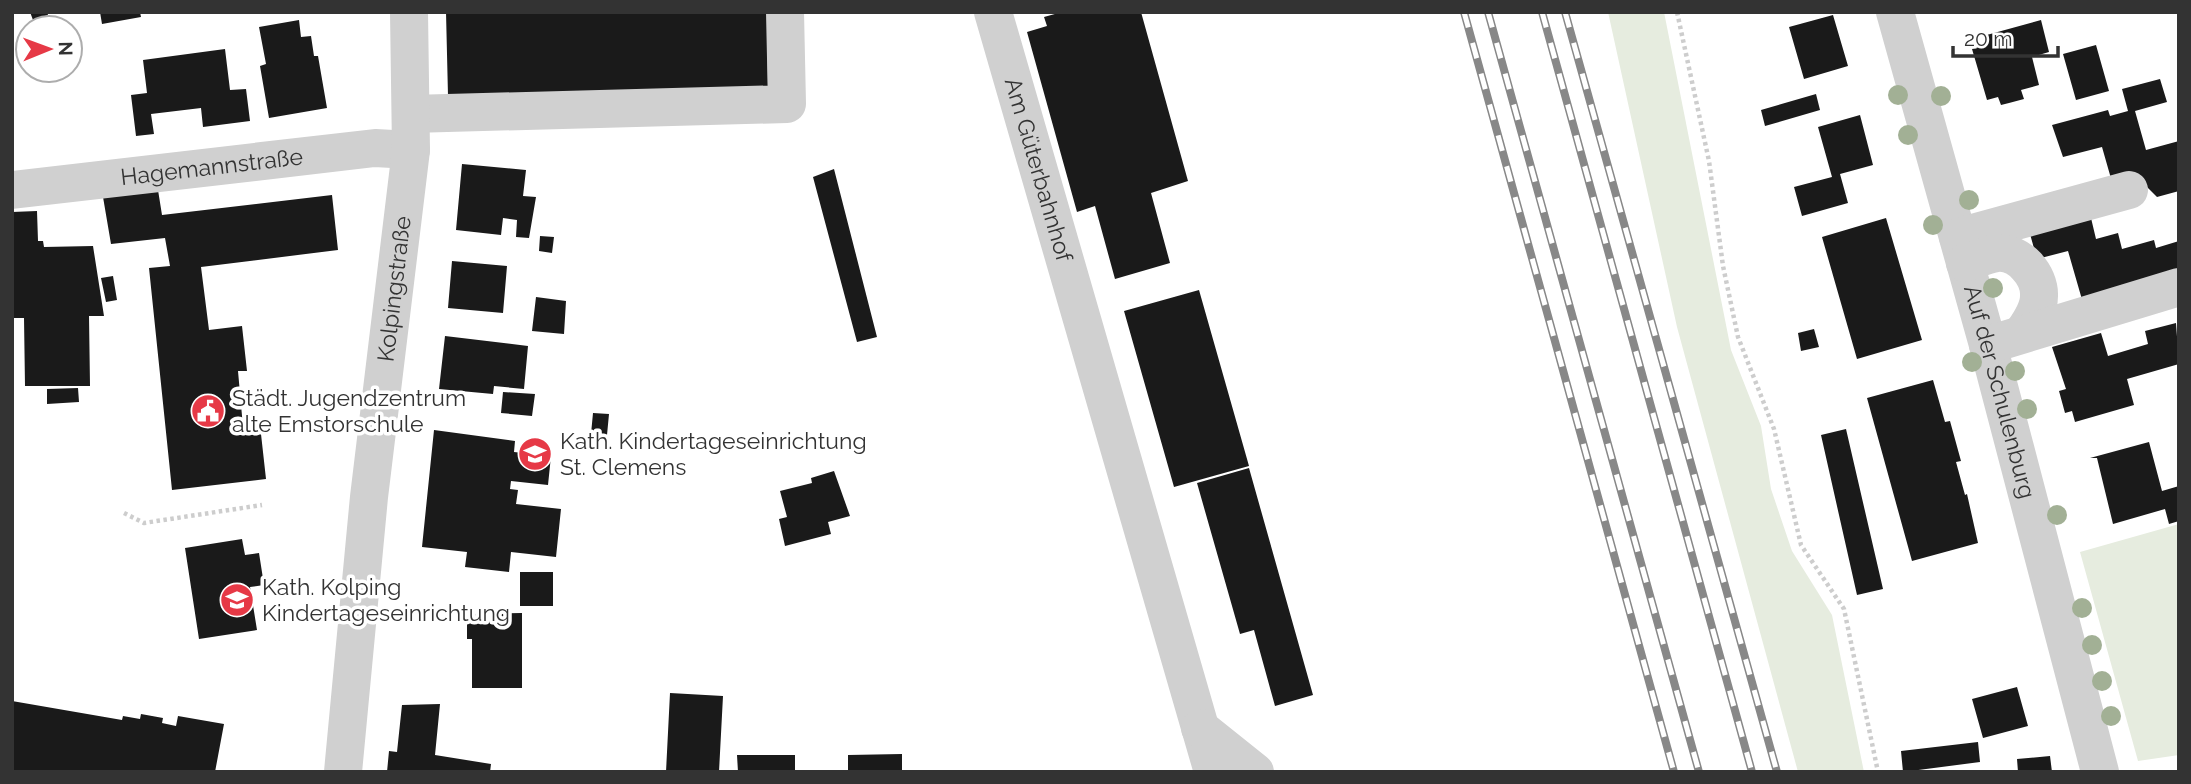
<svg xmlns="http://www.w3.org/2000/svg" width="2191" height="784" font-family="Raleway,sans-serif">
<rect width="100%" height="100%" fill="#fff"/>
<path fill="#e6ecdf" d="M1608,12h56l67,338 30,76 10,63 21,62 40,64 32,157h-66l-121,-445z
M2179,524v231l-41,6 -58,-209z"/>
<path fill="#1a1a1a" d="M30,12h17l1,3 -15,5z
M100,12h40l1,5 -39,7z
M446,12h321l1,77 -320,7z
M1062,12h79l47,169 -37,12 19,70 -55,16 -20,-73 -18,6 -50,-180 20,-6 -3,-9z
M1833,15l15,51 -44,13 -15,-52z
M299,20l2,17 10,-1 3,20h4l9,52 -58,10 -9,-52 6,-2 -7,-37z
M2041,20l8,32 -17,5 7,28 -18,5 3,9 -15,4 -8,2 -3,-8 -11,3 -15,-51 14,-4 -3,-9z
M2096,45l13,46 -33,9 -13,-46z
M225,49l5,41 16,-1 4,32 -47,6 -2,-19 -50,6 3,20 -18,2 -5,-41 16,-2 -4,-33z
M2160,79l7,23 -32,9 11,39 33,-9v50l-22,6 -21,-21 -24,6 -10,-35 -39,10 -11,-32 56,-15 2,6 18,-5 -6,-22z
M1816,94l4,16 -55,16 -4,-16z
M1860,115l13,50 -33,9 8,29 -46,13 -8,-29 38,-10 -14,-50z
M462,164l64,6 -3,26 13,1 -7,41 -13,-1 1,-17 -14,-2 -2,17 -45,-5z
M834,169l43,168 -20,5 -44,-165z
M158,190l4,25 170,-20 6,55 -137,17 8,63 33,-4 5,45h-9l5,56 17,-2 6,54 -94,11 -23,-222 21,-2 -5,-28 -54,6 -8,-47z
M37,211l1,30h5l1,6 49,-1 11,70h-15l1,70h-65l-1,-68h-10l-2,-106z
M1886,218l36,122 -65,19 -35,-122z
M2091,218l5,21 22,-6 4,16 32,-9 2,8 23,-7v36l-96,26 -15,-52 -31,8 -7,-25z
M540,236l14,1 -2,16 -13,-2z
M452,261l55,5 -4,47 -55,-5z
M113,276l4,24 -11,2 -5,-24z
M1199,290l50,176 -75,21 -50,-176z
M536,297l30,4 -2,33 -32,-3z
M2176,323l3,41 -52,15 7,26 -59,17 -3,-11 -7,2 -6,-22 7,-2 -14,-42 49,-14 7,23 40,-12 -3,-13z
M1814,329l5,18 -18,4 -3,-18z
M445,336l83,10 -4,43 -30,-3 -1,8 -54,-5z
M1933,380l12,42 5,-1 11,40 -5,1 9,33 2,-1 11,49 -66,18 -45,-163z
M78,388l1,14 -32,2v-15z
M503,392l32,2 -3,22 -31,-3z
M593,413l16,1 -2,21 -16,-1z
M1846,429l37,160 -26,6 -36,-160z
M434,430l81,11 -1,11 37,4 -3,29 -37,-4 -1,8 8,1 -2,14 45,5 -5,48 -45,-5 -2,20 -44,-5 2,-15 -45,-5z
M2149,442l13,49 17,-5v35l-10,3 -4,-15 -52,15 -16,-66h-7z
M1249,468l64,227 -38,11 -21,-76 -14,4 -43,-151z
M834,471l16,45 -22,6 3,12 -46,12 -6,-27 8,-2 -7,-26 32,-8 -1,-5z
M242,539l3,16 14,-2 5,32 -14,2 7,43 -58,9 -14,-91z
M520,572h33v34h-33z
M522,613v75h-50v-49h-5v-25z
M2017,687l11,39 -45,12 -11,-39z
M670,693l53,3 -4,76h-53z
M12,701l110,19 1,-4 17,3 1,-5 22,4 -1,5 14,3 2,-10 46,8 -9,48h-203z
M440,704l-5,51 56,9 -1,8h-103l2,-21 8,1 5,-47z
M1978,742l2,20 -77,10 -2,-21z
M902,754v18h-54v-17z
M737,755h58v17h-57z
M2050,756l2,16h-34l-1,-13z"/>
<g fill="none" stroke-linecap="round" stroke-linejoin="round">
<path stroke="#cdcdcd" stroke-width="4.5" stroke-dasharray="3.5 3.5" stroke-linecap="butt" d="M1677,12l32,149 14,105 15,71 36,92 27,116 43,64 34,163
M124,513l20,10 118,-18"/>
<g stroke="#d0d0d0" stroke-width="38">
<path id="s1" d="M993,12l220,760"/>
<path id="s2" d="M1895,12l93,333 112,427"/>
<path d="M411,114l376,-10 -2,-92"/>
<path id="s3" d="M12,190l363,-42 36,2"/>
<path d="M1958,237l171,-47"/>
<path d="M1965,263c10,-3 22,-9 32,-10 22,-2 43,22 42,43 0,13 -8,25 -15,35"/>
<path d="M1988,345l191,-58"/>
<path d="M1200,728l55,44"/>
<path id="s4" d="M343,772l26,-275 42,-347 -2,-138"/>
</g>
<g stroke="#888" stroke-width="8">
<path id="rail" d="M1464,12l210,760
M1488,12l211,760
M1542,12l210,760
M1565,12l212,760"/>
</g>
<use href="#rail" stroke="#fff" stroke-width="5" stroke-dasharray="16" stroke-linecap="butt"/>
</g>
<g fill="#a2b095">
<circle cx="1898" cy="95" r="10"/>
<circle cx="1941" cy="96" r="10"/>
<circle cx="1908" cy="135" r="10"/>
<circle cx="1969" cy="200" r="10"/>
<circle cx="1933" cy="225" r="10"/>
<circle cx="1993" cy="288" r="10"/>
<circle cx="1972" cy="362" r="10"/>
<circle cx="2015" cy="371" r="10"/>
<circle cx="2027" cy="409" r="10"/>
<circle cx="2057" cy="515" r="10"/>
<circle cx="2082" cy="608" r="10"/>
<circle cx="2092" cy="645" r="10"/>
<circle cx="2102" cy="681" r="10"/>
<circle cx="2111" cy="716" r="10"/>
</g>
<defs>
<g id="civic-disc" transform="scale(1.75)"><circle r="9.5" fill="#e63946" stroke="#fff"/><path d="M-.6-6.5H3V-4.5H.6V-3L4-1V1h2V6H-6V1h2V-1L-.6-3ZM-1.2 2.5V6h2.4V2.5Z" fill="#fff"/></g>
<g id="school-disc" transform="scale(1.75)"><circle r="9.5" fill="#e63946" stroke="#fff"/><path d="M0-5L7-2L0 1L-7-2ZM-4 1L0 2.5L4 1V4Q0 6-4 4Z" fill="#fff"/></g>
</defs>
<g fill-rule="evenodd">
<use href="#civic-disc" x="208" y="411"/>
<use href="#school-disc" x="535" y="454"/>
<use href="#school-disc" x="237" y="600"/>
</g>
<g text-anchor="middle" stroke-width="7" stroke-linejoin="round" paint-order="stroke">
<g font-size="23" fill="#333" stroke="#fff">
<text dy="8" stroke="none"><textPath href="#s3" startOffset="201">Hagemannstraße</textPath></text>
<text dy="8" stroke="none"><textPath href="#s1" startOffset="164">Am Güterbahnhof</textPath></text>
<text dy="8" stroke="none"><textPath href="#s4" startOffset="486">Kolpingstraße</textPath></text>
<text dy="8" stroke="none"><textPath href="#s2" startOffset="394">Auf der Schulenburg</textPath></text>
</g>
<g font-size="23" fill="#333" stroke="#fff" text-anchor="start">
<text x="232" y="406">Städt. Jugendzentrum<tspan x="232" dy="26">alte Emstorschule</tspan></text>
<text x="560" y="449">Kath. Kindertageseinrichtung<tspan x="560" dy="26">St. Clemens</tspan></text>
<text x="262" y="595">Kath. Kolping<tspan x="262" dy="26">Kindertageseinrichtung</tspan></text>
</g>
</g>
<rect width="2191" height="784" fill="none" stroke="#333333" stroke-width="28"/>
<g transform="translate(49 49) rotate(89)"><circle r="33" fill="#ffffff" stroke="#adadad" stroke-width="2"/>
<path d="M0-5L12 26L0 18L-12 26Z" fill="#e63946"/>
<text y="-10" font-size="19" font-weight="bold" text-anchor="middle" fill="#333333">N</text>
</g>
<path d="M1953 46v10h105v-10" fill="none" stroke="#333333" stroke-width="3.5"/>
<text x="1964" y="46" font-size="21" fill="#333333" stroke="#ffffff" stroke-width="5" paint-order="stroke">20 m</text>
</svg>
